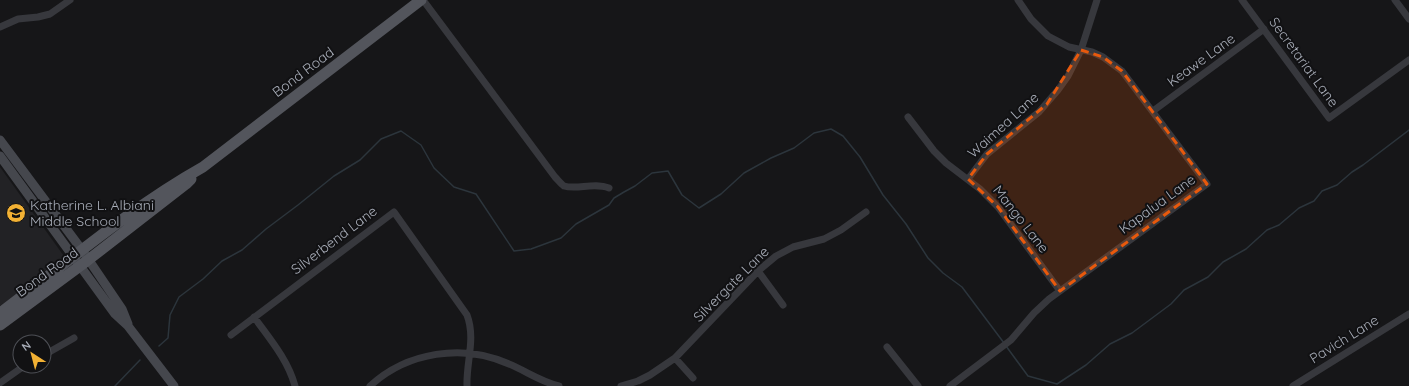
<svg xmlns="http://www.w3.org/2000/svg" width="1409" height="386" font-family="Quicksand,sans-serif">
<rect width="100%" height="100%" fill="#161618"/>
<path fill="#222225" d="M0,167l66,92 -66,47z"/>
<g fill="none" stroke-linecap="round" stroke-linejoin="round">
<path stroke="#2c353c" stroke-width="1.5" d="M159,346l9,-8 2,-23 9,-18 24,-18 19,-18 20,-11 24,-21 32,-24 36,-29 26,-16 21,-21 20,-8 20,14 13,23 20,19 22,7 38,57 17,-2 30,-11 15,-14 33,-19 5,-7 10,-6 11,-6 17,-13 16,-2 14,24 17,13 22,-14 23,-21 27,-15 23,-10 20,-15 17,-4 12,7 17,21 23,38 23,29 22,34 15,15 19,14 42,56
M1006,346l22,30 29,8 29,-19 24,-21 22,-11 39,-29 13,-14 24,-13 15,-15 23,-13 21,-19 12,-5 20,-17 15,-7 8,-10 15,-6 15,-13 11,-7 46,-35
M115,386l25,-26"/>
<path stroke="#37383d" stroke-width="7" d="M423,0l132,177c3,3 6,7 9,9 13,4 30,-4 45,2
M1242,0l87,118 80,-58
M1395,0l14,19
M0,27l18,-8 20,-2 12,-3 20,-14
M1153,111l111,-82
M908,117l26,34 12,12 34,26 18,18 62,84
M968,179l19,-25 52,-42 19,-22 10,-14 13,-26 16,-50
M758,271l25,34
M254,317c16,22 34,43 41,69
M231,335l163,-123 73,103c9,24 -1,47 0,71
M887,347l31,39
M44,355l30,-17
M675,358l18,20
M0,383l24,-17
M370,386c37,-34 93,-43 139,-22 17,7 32,18 50,22
M621,386l17,-5 12,-6 25,-17 83,-87 18,-15 17,-9 31,-8 17,-9 25,-18
M950,386l61,-46 23,-27 15,-14 158,-115 -85,-113 -19,-14 -11,-5 -23,-5 -21,-11 -17,-17 -13,-19
M1293,386l116,-72"/>
<path stroke="#45474d" stroke-width="9" d="M0,140l82,110 40,59 6,15
M0,156l115,158 13,12 46,60"/>
<path stroke="#53555c" stroke-width="11" d="M0,313c67,-50 130,-105 203,-146l218,-167
M0,325l88,-65 98,-76 5,-5"/>
</g>
<path fill="#e8590c" fill-opacity="0.2" stroke="#e8590c" stroke-width="3" stroke-dasharray="8 5" stroke-linejoin="round" d="M1081,50l22,7 19,14 85,113 -147,107 -62,-84 -30,-28 19,-25 60,-50z"/>
<defs>
<g id="school-disc" transform="scale(1)"><circle r="9.5" fill="#f2b134" stroke="#111113"/><path d="M0-5L7-2L0 1L-7-2ZM-4 1L0 2.5L4 1V4Q0 6-4 4Z" fill="#111"/></g>
</defs>
<g fill-rule="evenodd">
<use href="#school-disc" x="16" y="213"/>
</g>
<g text-anchor="middle" stroke-width="4" stroke-linejoin="round" paint-order="stroke">
<g font-size="14" fill="#a8adb8" stroke="#111113">
<text transform="translate(1201 60) rotate(-36)" y="5">Keawe Lane</text>
<text transform="translate(1304 62) rotate(54)" y="5">Secretariat Lane</text>
<text transform="translate(303 72) rotate(-37)" y="5">Bond Road</text>
<text transform="translate(1003 125) rotate(-42)" y="5">Waimea Lane</text>
<text transform="translate(1157 204) rotate(-36)" y="5">Kapalua Lane</text>
<text transform="translate(1021 219) rotate(52)" y="5">Mango Lane</text>
<text transform="translate(334 240) rotate(-37)" y="5">Silverbend Lane</text>
<text transform="translate(47 272) rotate(-36)" y="5">Bond Road</text>
<text transform="translate(731 284) rotate(-45)" y="5">Silvergate Lane</text>
<text transform="translate(1344 339) rotate(-32)" y="5">Pavich Lane</text>
</g>
<g font-size="14" fill="#a8adb8" stroke="#111113" text-anchor="start">
<text x="30" y="210">Katherine L. Albiani<tspan x="30" dy="16">Middle School</tspan></text>
</g>
</g>
<g transform="translate(32 354) rotate(324)"><circle r="19" fill="#111113" stroke="#4d4f55"/>
<path d="M0-3L7 15L0 10L-7 15Z" fill="#f2b134"/>
<text y="-6" font-size="11" font-weight="bold" text-anchor="middle" fill="#a8adb8">N</text>
</g>
</svg>
